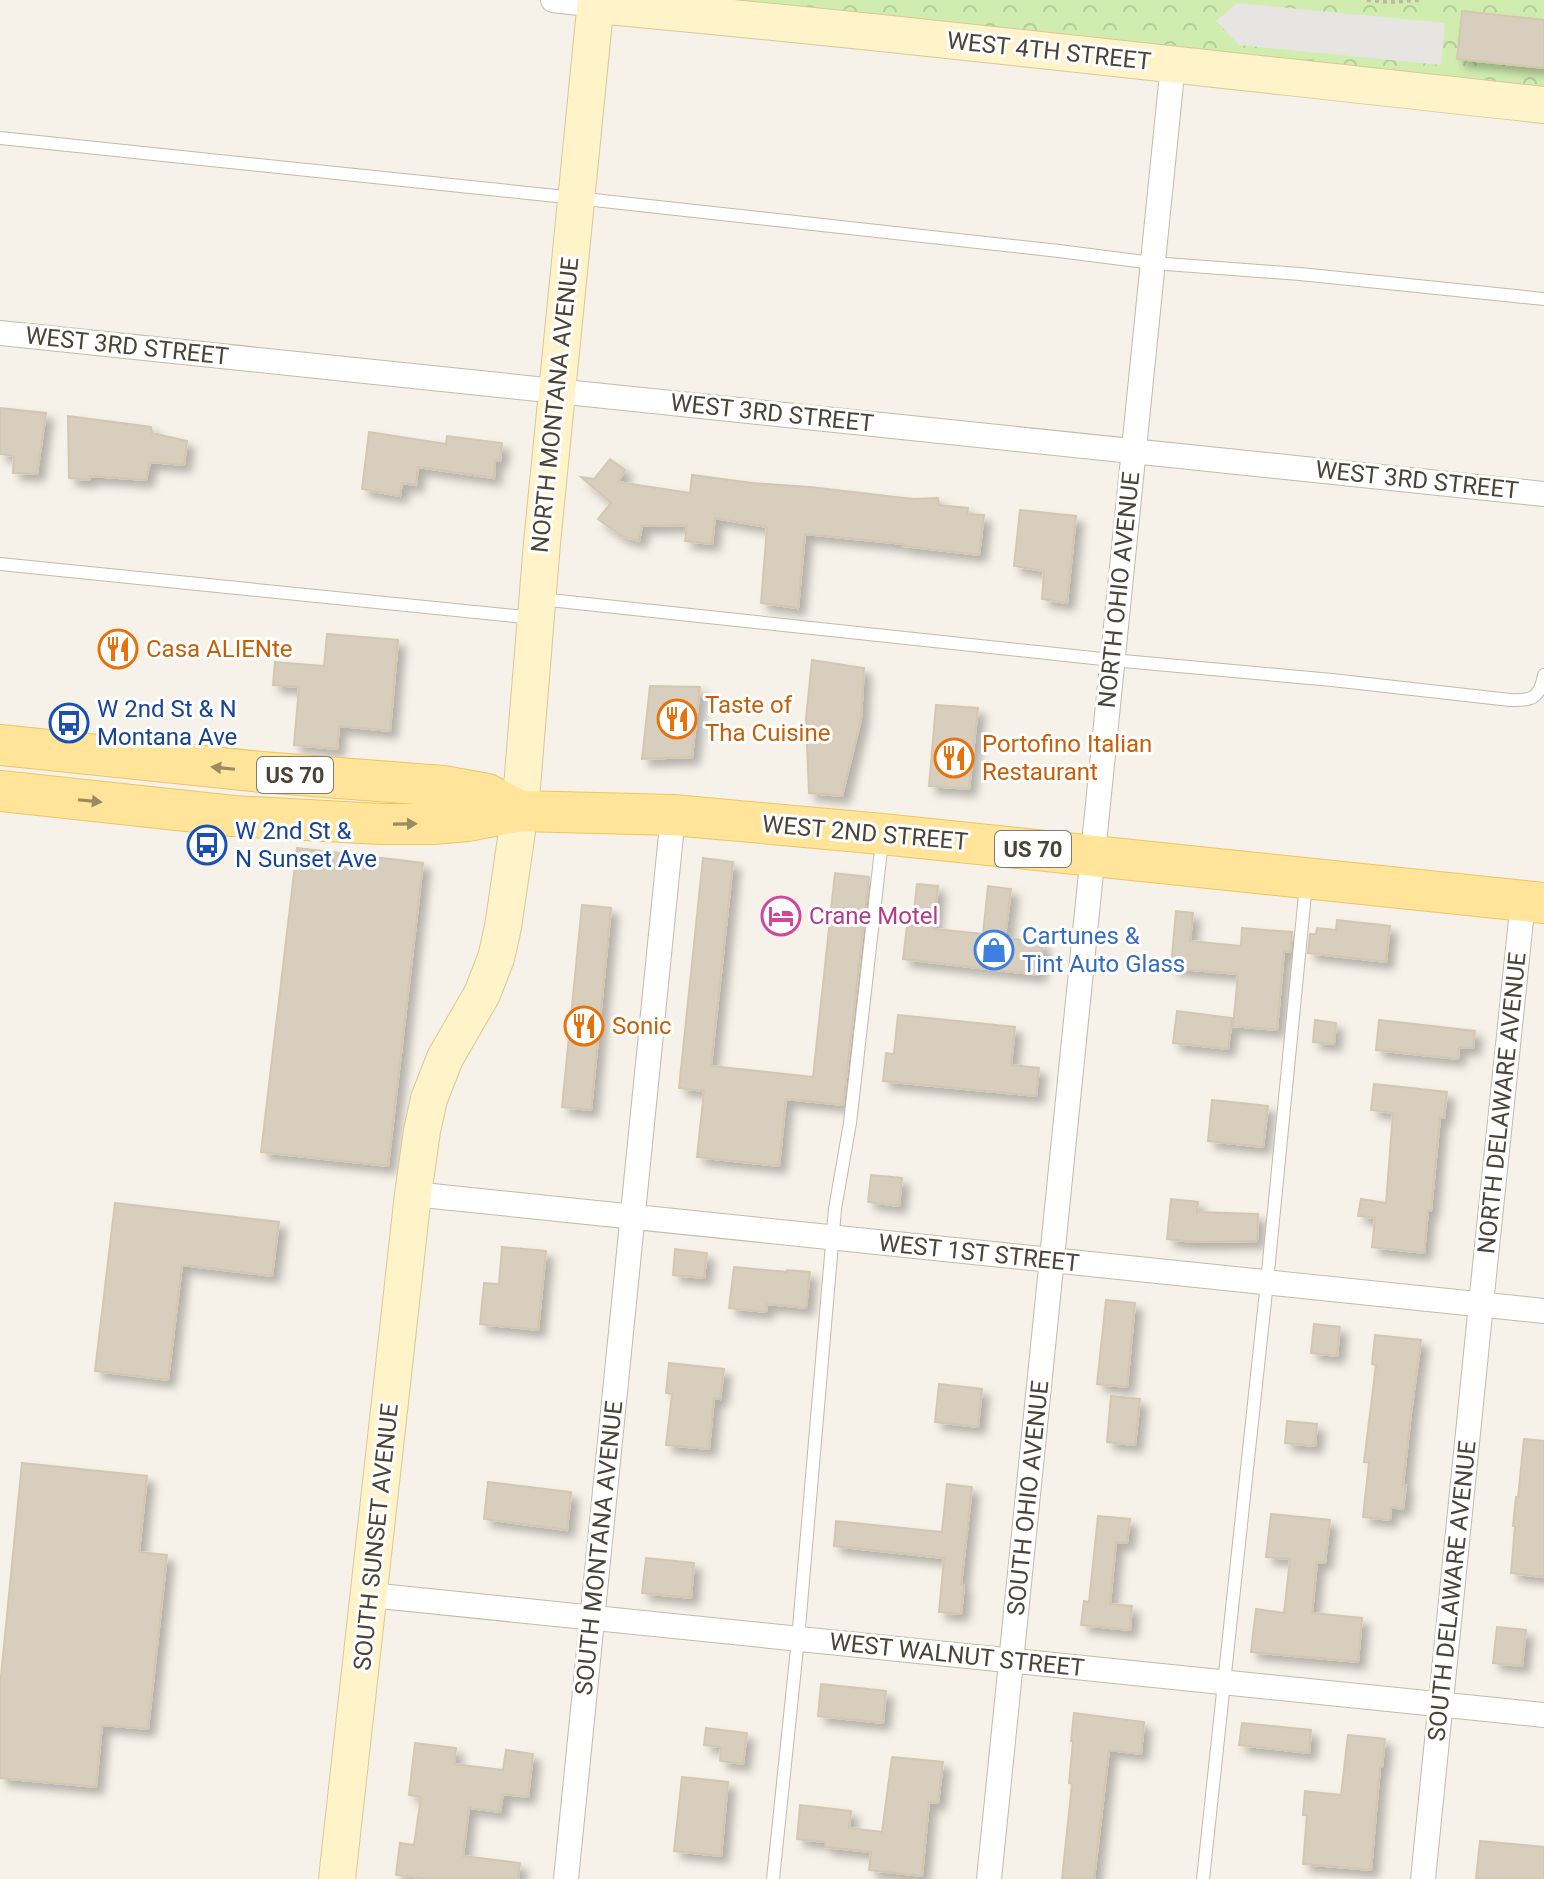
<svg xmlns="http://www.w3.org/2000/svg" width="1544" height="1879" font-family="Roboto,sans-serif">
<defs>
<pattern id="forest-crowns" width="20" height="18" patternUnits="userSpaceOnUse" patternTransform="scale(2)"><rect width="20" height="18" fill="#d0edaf"/><path d="M2 6a3 3 0 1 1 6 0M12 15a3 3 0 1 1 6 0" fill="none" stroke="#b4cc97"/></pattern>
<filter id="shadow"><feDropShadow dx="7" dy="7" stdDeviation="4" flood-color="#0004"/></filter>
</defs>
<rect width="100%" height="100%" fill="#f6f2e9"/>
<path fill="url(#forest-crowns)" d="M596,0h948v105z"/>
<path fill="#e7e5e1" d="M1237,3l208,20 -4,42 -202,-20 -23,-24z"/>
<path fill="#d8cebe" stroke="#d4c7b0" stroke-width="2" filter="url(#shadow)" d="M1462,11l82,9v48l-87,-9z
M0,408l46,5 -9,61 -24,-1 1,-17 -14,-2z
M68,416l83,11 1,6 35,8 -3,24 -34,-3 -4,18 -56,-4 -1,4 -20,-2z
M369,432l77,12 1,-8 55,7 -2,18 -5,-1 -1,18 -76,-11 -2,18 -14,-2 -2,13 -38,-7z
M610,459l15,11 -7,12 72,11 2,-18 60,8 58,4 103,12 25,-1 1,7 29,3 -1,6 17,1 -5,40 -76,-9 1,-2 -99,-10 -7,74 -37,-5 6,-76 -52,-9 -3,26 -27,-3 2,-16 -45,1 -3,15 -17,-5 -24,-17 13,-16 -30,-26 13,2z
M1020,510l56,6 -9,87 -25,-4 2,-28 -30,-5z
M327,634l71,6 -8,91 -51,-5 -2,23 -43,-4 5,-58 -26,-2 2,-23 49,4z
M812,660l52,8 -3,51 -19,77 -33,-3 -3,-74z
M650,686l50,1 -8,70 -50,2z
M936,705l42,3 -9,81 -40,-3z
M297,848l126,15 -35,303 -127,-14z
M703,858l30,4 -22,204 102,11 22,-204 34,4 -26,228 -57,-6 -7,67 -82,-9 7,-66 -25,-3z
M917,884l21,2 -4,43 49,5 5,-48 23,3 -6,49 38,4 -4,33 -136,-16 4,-33 5,1z
M582,905l29,3 -20,202 -29,-3z
M1176,911l17,2 -3,28 51,5 1,-18 50,4 -2,20 -6,-1 -7,79 -44,-4 5,-52 -67,-6z
M1337,920l53,6 -4,36 -78,-9 2,-19h6l1,-6 19,2z
M1177,1011l55,7 -4,31 -55,-6z
M898,1015l117,12 -4,38 28,3 -3,28 -153,-15 3,-28 8,1z
M1315,1020l21,3 -2,21 -21,-2z
M1379,1020l96,11 -2,17 -14,-1 -1,12 -82,-9z
M1374,1084l73,8 -3,26h-4l-9,93h-3l-4,42 -52,-6 3,-29 -17,-2 3,-17 25,4 7,-90 -22,-3z
M1212,1100l56,6 -5,41 -55,-6z
M871,1175l31,3 -3,28 -31,-4z
M1171,1199l27,3 -1,10 61,2 -1,27 -63,1 -27,-3z
M115,1203l164,19 -7,54 -90,-11 -14,115 -73,-9z
M502,1247l44,4 -8,79 -58,-6 4,-41 15,1z
M675,1249l32,4 -3,25 -31,-3z
M734,1267l53,5v-2l23,2 -4,36 -39,-4 -1,8 -37,-4z
M1106,1300l29,3 -8,84 -30,-3z
M1314,1324l26,3 -3,29 -26,-3z
M1375,1335l46,5 -10,73 -8,72h3l-3,24 -12,-2 -1,13 -27,-3 6,-55h-5l12,-97 -4,-1z
M669,1363l55,6 -4,30 -6,-1 -5,51 -43,-4 6,-51 -6,-1z
M939,1384l43,5 -4,38 -43,-5z
M1111,1396l29,3 -5,46 -28,-3z
M1287,1421l30,3 -2,22 -30,-3z
M1524,1439l20,2v136l-33,-4 4,-47h-2l3,-29h2z
M22,1463l125,13 -8,76 28,3 -19,174 -46,-4 -6,62 -96,-9v-92z
M488,1482l83,10 -4,38 -83,-11z
M947,1484l25,3 -11,98h3l-3,29 -22,-2 5,-54 -110,-12 2,-25 106,11z
M1271,1514l59,6 -5,43 -8,-1 -5,51 50,5 -4,44 -107,-10 5,-43 28,4 6,-54 -24,-2z
M1098,1516l32,3 -3,24 -11,-1 -6,62 22,2 -2,24 -49,-5 3,-24 5,1z
M646,1558l48,5 -3,35 -49,-5z
M1497,1627l29,3 -4,36 -29,-3z
M821,1684l65,7 -3,32 -65,-7z
M1074,1713l70,9 -3,32 -32,-4 -15,129h-32l10,-95 -3,-1 4,-42h-2z
M1242,1723l69,7 -2,23 -70,-8z
M706,1728l41,5 -4,31 -23,-3 1,-14 -17,-2z
M1348,1735l37,4 -3,28h-2l-9,103 -68,-6 4,-49h-4l2,-24 36,4z
M415,1743l41,5 -2,16 49,6 3,-20 27,4 -5,43 -25,-3 -3,18 -31,-4 -6,48 57,7 -2,16h-90l-32,-4 4,-32 14,2 7,-48 -12,-2z
M892,1757l51,5 -5,41 -9,-1 -7,74 -53,-6 2,-18 -46,-5v-5l-28,-3 3,-34 51,6 -2,17 33,4z
M682,1777l46,5 -7,74 -47,-5z
M1480,1841l64,6v32h-68z"/>
<g fill="none" stroke-linecap="round" stroke-linejoin="round">
<g stroke="#c2baab" stroke-width="14">
<path id="lane" d="M0,138l576,60 483,53 94,12 147,11 244,25
M0,564l534,54
M540,599l572,61 220,20 178,20c22,1 30,-2 34,-25
M773,1879l25,-240 37,-430 15,-86 32,-282
M1203,1879l64,-597 39,-398"/>
</g>
<g stroke="#c2baab" stroke-width="26">
<path id="street" d="M553,0l43,5
M0,333l1544,161
M413,1194l1131,117
M370,1595l1174,120
M566,1879l107,-1064
M989,1879l184,-1815
M1423,1879l58,-575 42,-403"/>
</g>
<g stroke="#d9c896" stroke-width="38">
<path id="secondary" d="M596,5c316,29 632,66 948,100
M337,1879l76,-685 9,-63 7,-32 16,-41 37,-64 14,-36 7,-31 17,-116 22,-268 54,-543"/>
</g>
<g stroke="#edc560" stroke-width="42">
<path id="primary" d="M0,745l261,27 182,14 44,8 33,17
M0,791l233,25 148,8h52l35,-3 52,-10 153,4 209,19 662,69"/>
</g>
<path stroke="#c5b79b" stroke-width="4" stroke-dasharray="4 4" stroke-linecap="butt" d="M1367,0l23,2 29,-2"/>
<use href="#lane" stroke="#fff" stroke-width="12"/>
<use href="#street" stroke="#fff" stroke-width="24"/>
<use href="#secondary" stroke="#fff3ca" stroke-width="36"/>
<use href="#primary" stroke="#ffe499" stroke-width="40"/>
</g>
<defs><path id="oneway-solid" d="M-6-.8H1V-3.2L6.5 0L1 3.2V.8H-6Z" transform="scale(2)"/></defs>
<g fill="#9b8b63">
<use href="#oneway-solid" transform="translate(223 768) rotate(-174)"/>
<use href="#oneway-solid" transform="translate(90 801) rotate(6)"/>
<use href="#oneway-solid" transform="translate(405 824) rotate(-1)"/>
</g>
<defs>
<g id="restaurant-ring" transform="scale(2)"><circle r="9.5" fill="#fff" stroke="#e8710a" stroke-width="1.5"/><path d="M-5-6h1v4h1v-4h1v4h1v-4h1v5L-1.5 .5V6h-2V.5L-5-1ZM5-6V6H3V1.5H1.5Q1.5-4 5-6Z" fill="#e8710a"/></g>
<g id="bus-ring" transform="scale(2)"><circle r="9.5" fill="#fff" stroke="#1a4fb4" stroke-width="1.5"/><path d="M-5-6H5V4H4V6H2V4H-2V6H-4V4H-5ZM-3.5-4V0h7V-4ZM-3.5 1.2v1.5H-2V1.2ZM2 1.2v1.5H3.5V1.2Z" fill="#1a4fb4"/></g>
<g id="hotel-ring" transform="scale(2)"><circle r="9.5" fill="#fff" stroke="#d1479c" stroke-width="1.5"/><path d="M-6-4.5h1.5V1H6V5H4.5V3h-9V5H-6ZM-4 0a1.8 1.8 0 1 1 3.6 0ZM.5 0V-2.5h3Q6-2.5 6 0Z" fill="#d1479c"/></g>
<g id="shop-ring" transform="scale(2)"><circle r="9.5" fill="#fff" stroke="#3f7fe0" stroke-width="1.5"/><path d="M-5-2.5h2.3a2.7 3.5 0 0 1 5.4 0H5L5.5 6h-11ZM-1.5-2.5h3a1.5 2.3 0 0 0-3 0Z" fill="#3f7fe0"/></g>
</defs>
<g fill-rule="evenodd">
<use href="#restaurant-ring" x="118" y="649"/>
<use href="#restaurant-ring" x="677" y="719"/>
<use href="#bus-ring" x="69" y="723"/>
<use href="#restaurant-ring" x="954" y="758"/>
<use href="#bus-ring" x="207" y="845"/>
<use href="#hotel-ring" x="781" y="916"/>
<use href="#shop-ring" x="994" y="950"/>
<use href="#restaurant-ring" x="584" y="1026"/>
</g>
<g text-anchor="middle" stroke-width="6" stroke-linejoin="round" paint-order="stroke">
<g fill="#fff" stroke="#807b73" stroke-width="2">
<rect x="257" y="757" width="76" height="36" rx="6"/>
<rect x="995" y="831" width="76" height="36" rx="6"/>
</g>
<g font-size="22" font-weight="bold" fill="#4a4337">
<text x="295" y="783">US 70</text>
<text x="1033" y="857">US 70</text>
</g>
<g font-size="24" fill="#4a4337" stroke="#fff">
<text transform="translate(1049 51) rotate(6)" y="8">WEST 4TH STREET</text>
<text transform="translate(127 346) rotate(6)" y="8">WEST 3RD STREET</text>
<text transform="translate(555 405) rotate(-84)" y="8">NORTH MONTANA AVENUE</text>
<text transform="translate(772 413) rotate(6)" y="8">WEST 3RD STREET</text>
<text transform="translate(1417 480) rotate(6)" y="8">WEST 3RD STREET</text>
<text transform="translate(1119 590) rotate(-84)" y="8">NORTH OHIO AVENUE</text>
<text transform="translate(865 833) rotate(5)" y="8">WEST 2ND STREET</text>
<text transform="translate(1502 1103) rotate(-84)" y="8">NORTH DELAWARE AVENUE</text>
<text transform="translate(979 1253) rotate(6)" y="8">WEST 1ST STREET</text>
<text transform="translate(1028 1498) rotate(-84)" y="8">SOUTH OHIO AVENUE</text>
<text transform="translate(376 1537) rotate(-84)" y="8">SOUTH SUNSET AVENUE</text>
<text transform="translate(599 1548) rotate(-84)" y="8">SOUTH MONTANA AVENUE</text>
<text transform="translate(1452 1591) rotate(-84)" y="8">SOUTH DELAWARE AVENUE</text>
<text transform="translate(957 1655) rotate(6)" y="8">WEST WALNUT STREET</text>
</g>
<g font-size="24" fill="#c56008" stroke="#fff" text-anchor="start">
<text x="146" y="657">Casa ALIENte</text>
<text x="705" y="713">Taste of<tspan x="705" dy="28">Tha Cuisine</tspan></text>
<text x="982" y="752">Portofino Italian<tspan x="982" dy="28">Restaurant</tspan></text>
<text x="612" y="1034">Sonic</text>
</g>
<g font-size="24" fill="#164399" stroke="#fff" text-anchor="start">
<text x="97" y="717">W 2nd St &amp; N<tspan x="97" dy="28">Montana Ave</tspan></text>
<text x="235" y="839">W 2nd St &amp;<tspan x="235" dy="28">N Sunset Ave</tspan></text>
</g>
<g font-size="24" fill="#b23c85" stroke="#fff" text-anchor="start">
<text x="809" y="924">Crane Motel</text>
</g>
<g font-size="24" fill="#366cbe" stroke="#fff" text-anchor="start">
<text x="1022" y="944">Cartunes &amp;<tspan x="1022" dy="28">Tint Auto Glass</tspan></text>
</g>
</g>
</svg>
